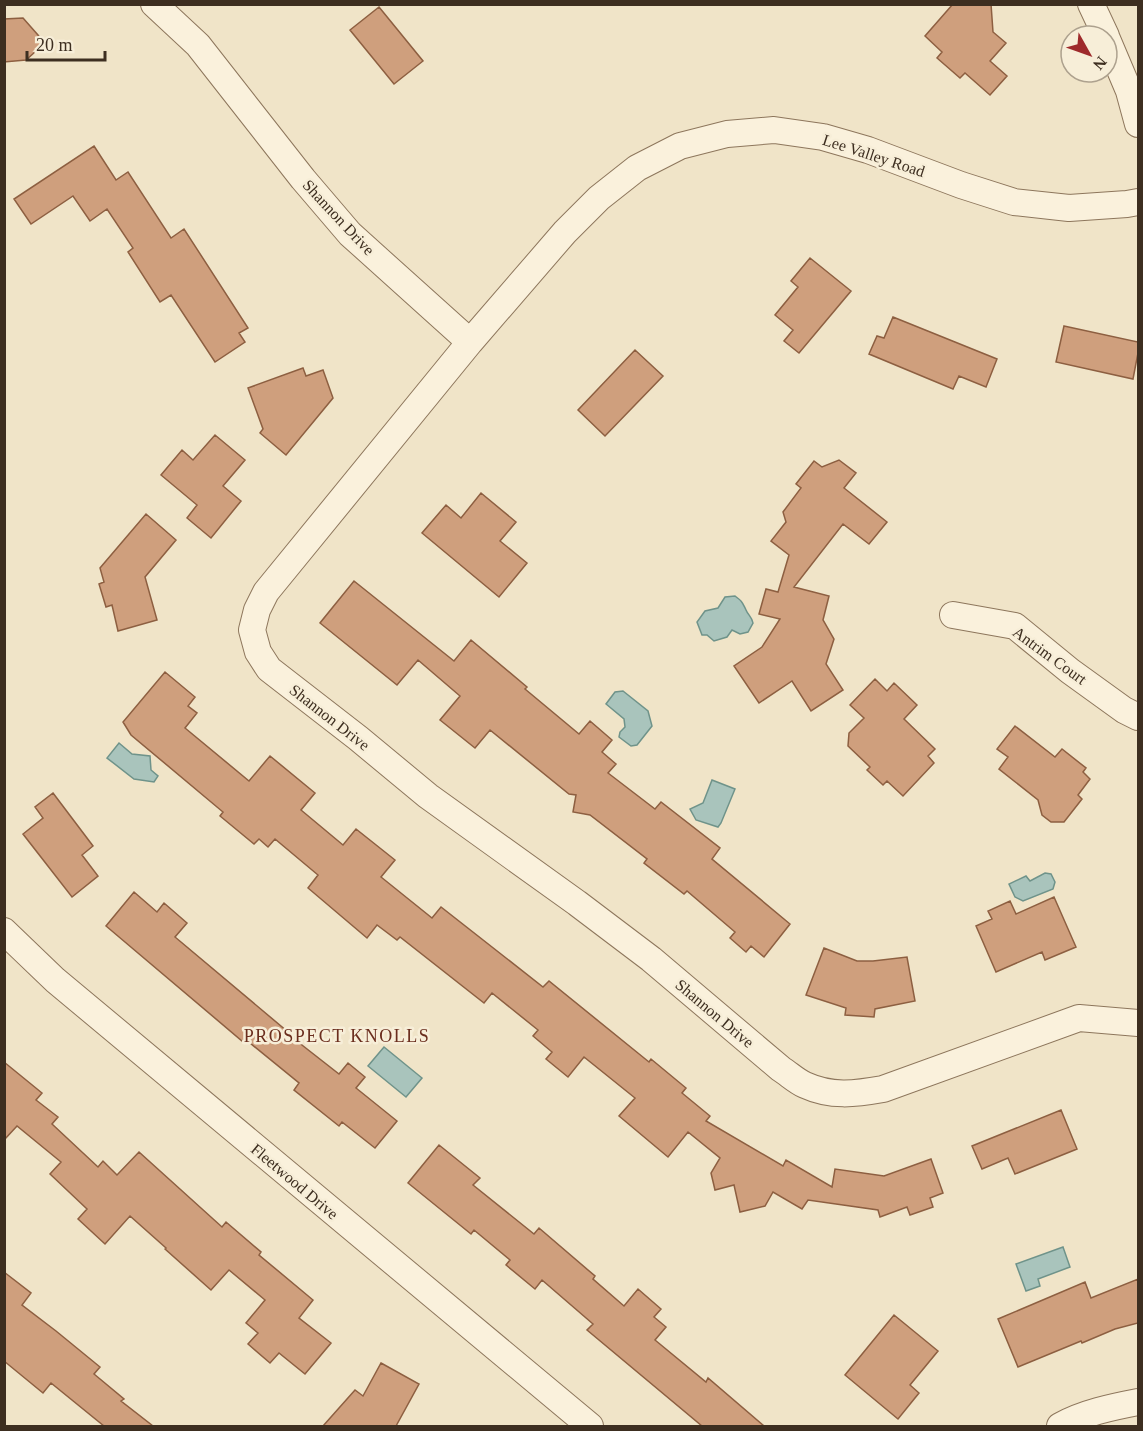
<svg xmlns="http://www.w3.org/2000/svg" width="1143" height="1431" font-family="Georgia,serif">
<rect width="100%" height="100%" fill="#f0e4c8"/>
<path fill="#a9c4bc" stroke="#6f938a" stroke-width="1.5" d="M735,596c8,6 7,6 11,14 2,5 6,7 7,13l-5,9 -8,2 -8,-4 -5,7 -13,4 -7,-6h-5l-5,-13 8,-11 13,-3 7,-11z
M623,691l25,20 4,15 -15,19 -6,1 -12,-9 1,-5 5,-5 -1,-8 -18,-15 9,-12z
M119,743l13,11 18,2 1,14 7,6 -4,6 -20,-3 -27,-21z
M712,780l23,9 -14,34 -3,4 -22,-7 -6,-11 13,-6z
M1045,873l6,1 4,8 -2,7 -30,12 -8,-4 -6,-13 17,-8 4,5z
M384,1047l38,31 -16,19 -38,-31z
M1063,1247l7,20 -32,12 2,7 -14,5 -10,-27z"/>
<path fill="#cf9f7d" stroke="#8d5f41" stroke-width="1.5" d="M953,4h38l2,28 13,11 -16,18 17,15 -17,19 -25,-22 -5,5 -23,-20 5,-6 -17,-16z
M379,7l44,54 -29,23 -44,-54z
M23,18l22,25 -19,17 -22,2v-43z
M94,146l22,34 12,-8 43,66 13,-9 64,99 -9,5 6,9 -30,20 -44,-67 -11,7 -32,-50 5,-4 -26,-39 -17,12 -17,-25 -42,28 -17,-25z
M810,258l41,33 -52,62 -15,-12 9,-11 -18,-15 23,-28 -7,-6z
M893,317l104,42 -11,28 -27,-11 -6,13 -84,-35 8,-18 7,2z
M1064,326l74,16v11l-5,26 -77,-17z
M635,350l28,26 -58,60 -27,-26z
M303,368l3,8 17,-6 10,28 -47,57 -26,-22 3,-4 -15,-41z
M215,435l30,25 -22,26 18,15 -30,37 -24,-20 10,-13 -36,-30 21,-25 11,10z
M839,460l17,13 -12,15 43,34 -18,22 -26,-20 -49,63 35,9 -6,24 11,19 -8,25 17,26 -32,21 -19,-30 -33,22 -25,-37 28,-19 18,-28 -21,-5 7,-25 12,3 11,-37 -18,-14 15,-19 -3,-10 18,-24 -5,-4 18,-23 8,6z
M481,493l35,29 -16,19 27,22 -28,34 -77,-64 24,-28 15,13z
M146,514l30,26 -31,37 12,43 -39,11 -6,-26 -6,2 -7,-23 5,-2 -4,-14z
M354,581l100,80 17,-21 56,47 -2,2 54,45 11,-13 22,19 -10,12 14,12 -8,9 47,36 6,-7 59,46 -8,11 78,65 -26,33 -13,-11 -5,6 -16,-14 5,-6 -48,-41 -3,3 -40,-31 3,-4 -57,-44 -17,-3 3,-17 -7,-1 -79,-64 -15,18 -35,-28 20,-24 -42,-36 -21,25 -77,-62z
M165,672l30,25 -7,9 9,7 -12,15 64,53 21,-25 45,37 -14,17 42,35 13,-16 39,31 -14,17 51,41 9,-11 102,80 6,-6 100,81 2,-3 35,29 -4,5 28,23 -4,5 77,45 3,-6 46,27 3,-18 49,7 47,-17 12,34 -13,5 3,9 -23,8 -3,-8 -27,10 -2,-7 -70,-10 -6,9 -29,-17 -8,14 -25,6 -6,-27 -19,5 -4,-17 9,-15 -32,-26 -20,25 -49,-41 16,-18 -51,-41 -16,20 -22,-18 6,-7 -19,-16 5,-6 -46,-37 -8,10 -84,-66 -3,3 -20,-15 -10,13 -59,-50 10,-13 -43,-36 -7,8 -9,-8 -5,5 -34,-28 3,-4 -92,-77 -8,-13z
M875,679l12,12 7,-8 23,22 -13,14 31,30 -7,7 6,7 -31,33 -16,-15 -4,4 -16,-15 3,-3 -22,-21 1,-13 15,-15 -14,-13z
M1015,726l40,31 7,-8 24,19 -3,4 7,7 -12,16 4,4 -18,23h-13l-9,-7 -4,-15 -39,-31 9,-12 -11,-8z
M53,793l40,53 -11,9 16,21 -26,21 -49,-63 20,-16 -8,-11z
M134,892l23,20 7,-9 23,20 -12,14 119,100 -1,1 46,36 9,-11 17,14 -9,11 41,33 -22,27 -33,-26 -3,4 -45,-36 5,-7 -54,-44 -3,2 -136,-115z
M1054,897l22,50 -31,13 -3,-8 -46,20 -20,-46 16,-7 -4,-8 22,-10 6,13z
M824,948l33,13h16l34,-4 8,44 -40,8 -1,8 -29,-2 1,-7 -40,-13z
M4,1062l38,31 -6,7 22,17 -6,7 46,43 5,-6 14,14 22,-23 83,75 4,-5 35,30 -2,3 54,45 -14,18 32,25 -26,31 -26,-21 -9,10 -22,-19 10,-11 -12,-10 19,-23 -36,-30 -18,20 -46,-41 1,-1 -36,-32 -25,28 -27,-25 9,-10 -37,-35 11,-12 -44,-36 -13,14z
M1061,1110l16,39 -62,25 -7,-16 -26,11 -10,-23z
M439,1145l41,33 -7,7 61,49 5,-6 56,48 -2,3 31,27 14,-17 23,20 -7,8 12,10 -11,13 51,42 2,-4 56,48h-62l-115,-96 6,-6 -51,-44 -7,9 -29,-24 4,-5 -36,-30 -3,4 -63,-51z
M4,1272l27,21 -9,12 34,26 44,36 -6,7 30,25 -3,2 32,25h-49l-53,-43 -8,10 -39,-32z
M1138,1279v44l-23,6 -33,14 -1,-2 -63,26 -20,-48 87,-37 6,16z
M894,1315l44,36 -28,34 9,8 -21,26 -53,-44z
M381,1363l38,21 -23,42h-73l32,-36 8,6z"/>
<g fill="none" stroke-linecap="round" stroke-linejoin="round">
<g stroke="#8d765c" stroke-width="28">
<path id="minor" d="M154,4l44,41 105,134 47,55 120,108
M1091,4l15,32
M1107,39l22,52 9,33
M953,615l62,11 55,45 54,39 14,7
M4,931l51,49 535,446
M1138,1023l-59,-5 -196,71c-28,5 -52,8 -78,-4 -9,-4 -16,-11 -24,-16l-130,-110 -74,-56 -149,-107 -70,-58 -89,-69 -11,-17 -6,-22 5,-20 9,-18 204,-250 95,-110 34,-34 38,-30 43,-22 47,-12 47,-4 49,7 45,13 93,35 53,17 55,6 58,-4 11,-2
M1060,1426c23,-13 52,-19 78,-24"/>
</g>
<use href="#minor" stroke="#faf1dc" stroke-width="26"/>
</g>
<g text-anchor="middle" stroke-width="5" stroke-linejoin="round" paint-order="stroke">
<g font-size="16" fill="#3d2e20" stroke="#f7eed8">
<text transform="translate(874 155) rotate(18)" y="6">Lee Valley Road</text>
<text transform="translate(339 217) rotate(47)" y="6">Shannon Drive</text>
<text transform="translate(1050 655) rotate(36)" y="6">Antrim Court</text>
<text transform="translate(330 717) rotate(38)" y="6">Shannon Drive</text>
<text transform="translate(715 1013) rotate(40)" y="6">Shannon Drive</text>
<text transform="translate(295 1181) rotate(40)" y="6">Fleetwood Drive</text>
</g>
<g font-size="18" letter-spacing="1.5" fill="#6b2e1e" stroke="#f7eed8">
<text x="337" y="1042">PROSPECT KNOLLS</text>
</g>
</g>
<rect width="1143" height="1431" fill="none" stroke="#3d2e20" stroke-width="12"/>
<g transform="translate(1089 54) rotate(130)"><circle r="28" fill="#f7eed8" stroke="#ada18e" stroke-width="1.5"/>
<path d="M0-4.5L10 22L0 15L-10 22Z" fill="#9e2a2b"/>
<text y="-9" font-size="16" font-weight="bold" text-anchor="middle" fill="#3d2e20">N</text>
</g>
<path d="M27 51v9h78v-9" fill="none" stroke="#3d2e20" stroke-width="3"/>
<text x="36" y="51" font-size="18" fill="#3d2e20" stroke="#f7eed8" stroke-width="4.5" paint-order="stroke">20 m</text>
</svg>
